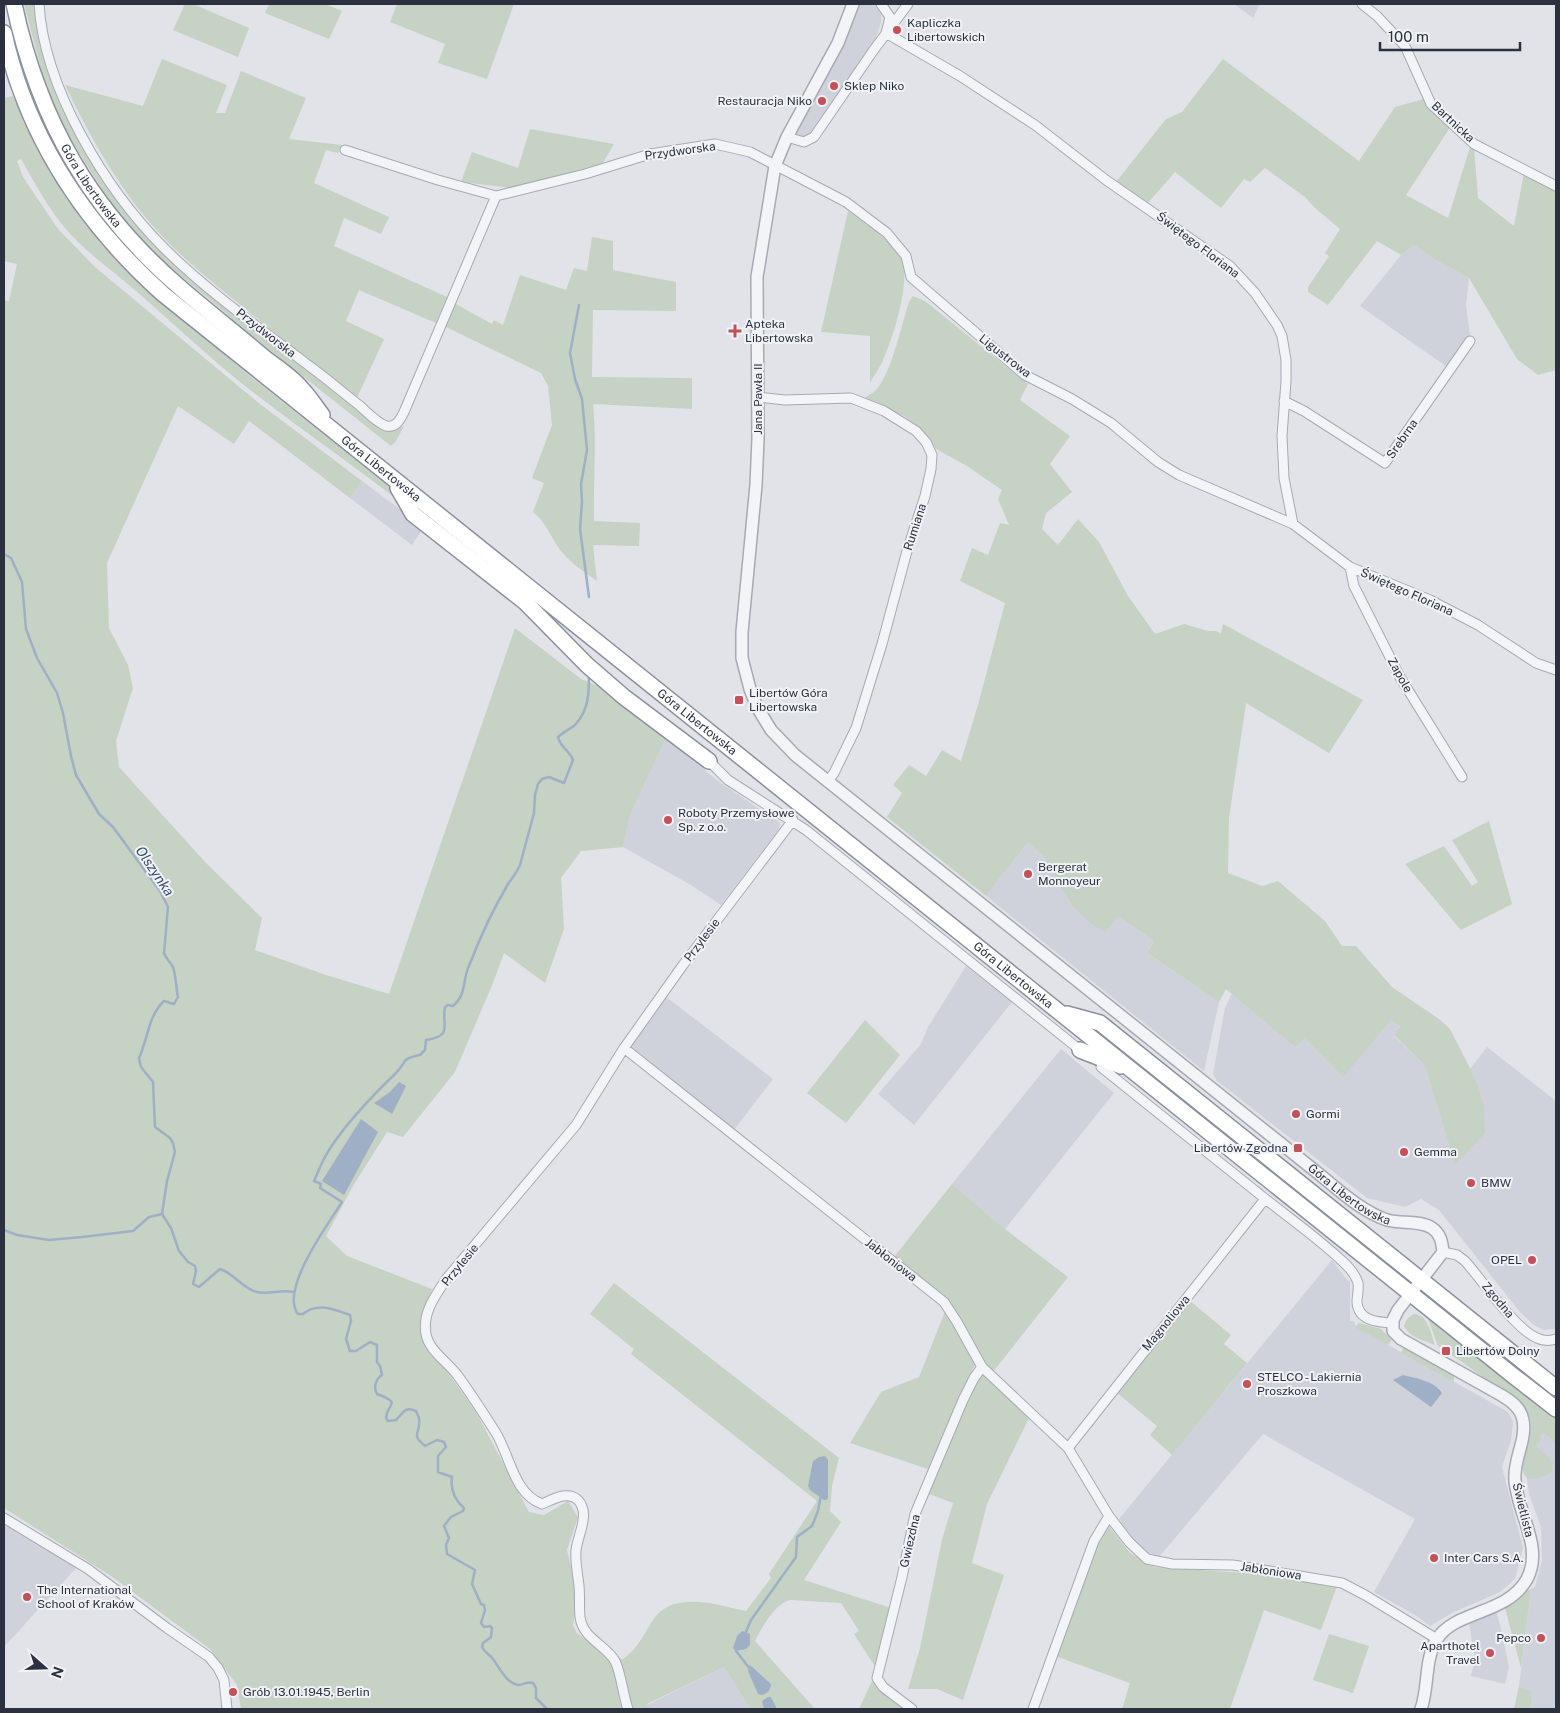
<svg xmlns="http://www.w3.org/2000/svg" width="1560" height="1713" font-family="'Public Sans',sans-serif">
<rect width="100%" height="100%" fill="#e1e3e9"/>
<path fill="#cfd2da" d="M859,4h15l7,10v9l-6,17 -61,92 -10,6 -12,-3 52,-96z
M1234,4h26l-7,14z
M1414,245l20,14 35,19 -3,27 4,32 -23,30 -87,-61 41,-51z
M362,481l62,46 -12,18 -62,-47z
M666,738l52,43 62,42 -1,6 -58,76 -30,-20 -68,-38 7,-32z
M1028,842l17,16 17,32 10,15 46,11 36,25 -7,12 72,49 -15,69 -218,-175z
M966,966l46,36 -98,123 -36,-31 43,-50 7,-17z
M1232,993l63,54 9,-10 87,-17 9,7 -6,9 31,30 30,97 22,-81 -7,-13 17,-22 69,54v228l-12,1 -10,-5 -14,-13 -81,-102 -18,-11 -16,8 -38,-9 -150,-117 -4,-7 12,-66z
M665,996l108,83 -39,51 -104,-82z
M1061,1049l53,44 -109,136 -53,-45z
M1332,1260l16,21 2,-1v41h4l2,6 152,85 5,10 -2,18 -9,27 21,81 -8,31 -15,13 -46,20 -24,14 -15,-11 -41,-23 41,-73 -152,-85 -104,123 -17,-7 -13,-15 -10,-16z
M1546,1419l10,9v281h-25v-18l-12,-5 12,-97 4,-2 7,-27 -1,-33 -12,-33 -3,-22 1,-21z
M4,1524l73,43 -73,80z
M1495,1612l2,2 4,15 8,38 -4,17 -34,-8 4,-17 -6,-36z
M724,1667l26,42h-99l-4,-4z"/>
<path fill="#c6d2c3" d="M24,4h11l5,43 13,34 20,45 80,116 173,140 56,47 9,2 13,-5 -8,15 -5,5 -120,-95 -108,-90 -26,-26 -29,-36 -43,-69 -20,-46z
M185,4h8l56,24 -11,29 -65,-27z
M269,4h56l17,7 -13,28 -64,-26z
M397,4h117l-27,75 -49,-16 7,-19 -55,-22z
M162,59l65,26 -11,28h9l16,-42 65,27 -17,41 53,6 -4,8 -12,-3 -12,33 75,34 -8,17 -37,-16 -10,28 113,51 -11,26 -77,-33 -13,31 38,18 -28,61c-32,-27 -64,-54 -97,-80 -39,-32 -81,-63 -113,-102 -34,-41 -58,-86 -81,-133l78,21z
M1223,59l136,102 36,-54 29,-8 27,27 -45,69 42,23 23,-74 3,4 4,50 36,28 10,-53 32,17v180l-18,5 -21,-16 -48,-81 -35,-19 -20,-14 -13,10 -24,-14 -49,64 -20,-13v-5l21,-31 -4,-3 15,-24 -25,-21 -10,-11 -40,-29 -15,14 -6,-3 -23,29 -46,-36 -27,31 -32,-21 50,-63 16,-7z
M13,96l26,57 30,49 47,59 35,33 105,87 174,138 -3,4c-59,-48 -122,-90 -182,-137 -35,-28 -68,-59 -102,-89 -21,-19 -44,-35 -64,-54 -25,-24 -41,-54 -58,-84l-4,2 6,16 35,52 37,38 165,137 102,77 -12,17 -101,-77 -15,23 -56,-38 -71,157 2,65 19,37 5,23 -17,53 3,26 87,96 56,55 -7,32 71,25 63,19 126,-366 66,51 30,12 57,43 -38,81 -7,32 -42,4 -20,27 3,51 -19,54 -41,-30 -11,30 -38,89 -52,65 -16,-5 -34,54 -27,50 21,20 85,33 -11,34 1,13 54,76 53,100 15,3 24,-14 10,16 -11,33 11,46 -5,29 4,8 31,24 15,2c17,-12 21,-27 33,-43 21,-25 63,-11 90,-5l25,-33 -2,-4 48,-73 -186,-147 3,-5 -44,-35 24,-31 225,175 -7,28 -2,25 11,11 -37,58 87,28 -15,60 -22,-34 5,-3 -18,-28 -51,-3c-16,4 -28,28 -35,41l60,68h-65l-26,-42 -77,37 4,5h-410l-4,-24 -27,-36 -99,-73 -107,-68v-1208l5,1 8,-37 -13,-3v-163z
M530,129l84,15 -13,22 -89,22 -51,-6 11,-30 46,16z
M848,211c18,14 39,26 52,45 13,21 -7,82 -17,104 -3,8 -9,15 -13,23v-47l-49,-4z
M592,237l21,4v29l63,12v29l-83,-1 -1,67 100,1v31l-99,-5c4,39 0,78 1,117l46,2 -1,23 -46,-1 4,36c-12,-9 -27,-18 -36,-30 -10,-13 -15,-29 -28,-39l11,-29 -12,-5 20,-53 -4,-39 -7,-13 -97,-47 10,-23 38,21 2,-4 9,5 17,-50 46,15 8,-22 13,3z
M913,296l12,5 103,83 -8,16 50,36 -20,28 22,28 -26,21 -4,16 16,16 20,-26 21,23 29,54 27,38 29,-10 24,7h8l5,3 2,-10 140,76 -34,53 -83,-50 -17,115 -1,55 34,13 16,-5 47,40 17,25h14l36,41 47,32 11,10 27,53 7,25 1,26 -30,31 -30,-98 -31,-31 6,-8 -9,-7 -48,57 -38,-39 -10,9 -69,-58 -7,13 -72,-49 7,-12 -36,-25 -13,16 -12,-7 -21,-20 -10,-15 -17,-32 -17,-16 -42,54 -99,-79 15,-24 -9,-8 16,-20 17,11 16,-26 19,11 17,-56 27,-102 -45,-22 12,-33 16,7 12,-32 9,2 -11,-26 4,-9 -35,-24 -31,-17 -18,-23 -14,-10 -41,-17c4,-3 10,-6 13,-9 15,-16 26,-67 33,-88z
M1489,821l23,83 -51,26 -56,-66 39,-18 28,40 6,-4 -26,-42z
M865,1020l35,35 -54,68 -39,-30z
M952,1184l53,45 63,48 -75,95 -14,-17 -30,-55 -55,-43z
M1189,1300l42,35 -7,9 23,19 -75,92 -22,-20 7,-9 -41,-34z
M946,1309l30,54 -14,28 -34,78 -78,-26 31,-51 38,-15z
M1414,1314c14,0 17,20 21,31 -12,-5 -25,-7 -31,-19 2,-6 4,-9 10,-12z
M1429,1318l127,99v26l-13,-11 -4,5 2,2 -5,7 17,16 -1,10c-7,4 -23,12 -28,2 -4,-8 4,-29 6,-38 6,-35 -21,-43 -46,-58 -11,-8 -22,-17 -35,-24l1,-2 -12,-6 -10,-27z
M1359,1323l22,6 11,11 -4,5 -33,-18z
M1404,1347l50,27v8l-53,-29z
M982,1367l49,47 -44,90 -15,59 32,12 -41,125 -26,-11h-29l12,-41 22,-108 11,-37 -29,-11z
M1108,1525l22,28 24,14 121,8 62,11 -16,44 -57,-20 -34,99h-108l8,-26 -75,-27 41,-109z
M1531,1589l-10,79 -16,-60 17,-15z
M1329,1634l40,12 -16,47 -40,-13z
M872,1681c9,11 23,17 33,28h-46z
M1519,1686l12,5v18h-17z"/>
<path fill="#9fafc6" d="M399,1082l7,4 -14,28 -18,-11 16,-11z
M361,1119l17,13 -34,63 -22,-14z
M1403,1375c12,3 32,6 39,18l-11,14 -38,-27z
M825,1456l3,4v38l-2,2h-2l-14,-10 -2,-4 5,-25 6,-4z
M742,1631l8,3v11l-4,4 -10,2 -3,-3 4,-12z
M750,1665l21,19c-1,7 -3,9 -9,11l-4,-1 -10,-23z
M768,1697h3l6,12h-13l-2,-8z"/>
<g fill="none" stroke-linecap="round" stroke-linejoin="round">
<path stroke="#9fafc6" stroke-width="2.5" d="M579,305l-9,48 5,26 7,20 5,51 -6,34 1,18 -2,27 9,68
M4,554l7,4 11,24 4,47 11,29 20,35 6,20 8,43 5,19 23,39 14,13 47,64 8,16 -4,46c2,6 6,9 9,14 3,9 3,21 5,30l-4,7 -10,-3c-16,15 -16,38 -25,57l2,9 12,15 2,45 15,11 3,5 2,9 -8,29 -5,33 9,14 8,23 9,11 7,4 1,5 -3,13 6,3 21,-18c14,4 23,20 37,23 12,3 24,-3 36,0
M4,1230l13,5 32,5 33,-3 51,-6 16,-14 13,-3
M745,1634l6,-14 45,-63 1,-20 15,-11 6,-15 3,-16
M736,1650v1l14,18
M547,1709l-11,-11v-10l-3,-5c-6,-2 -9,2 -15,2 -12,-2 -19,-18 -25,-26 -4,-5 -8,-6 -11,-12l1,-4 8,-6 1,-9 -2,-2 -6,1 -3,-4 4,-13 -1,-5 -3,-1 -9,-20 3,-14 -28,-16 -1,-9 3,-7 -5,-12 7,-9 12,-6 1,-3c-9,-8 -14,-18 -12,-31l-14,-5v-16l8,-9 -2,-5 -7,-2 -12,6c-15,-12 -4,-12 -6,-27 0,-3 -2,-5 -3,-8 -11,-5 -13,2 -20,9l-8,1 -2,-3c1,-16 17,-14 -9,-24 -4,-7 -1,-15 5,-19l-2,-9 -3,-4v-17l-7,-3 -14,9h-6l-4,-12 5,-18 -1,-6c-16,-6 -33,-13 -47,-1h-5c-19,-24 31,-91 44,-112l-22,-14 1,-4 -7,-3c5,-11 9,-22 15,-31 18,-28 42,-53 66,-76 13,-12 4,-15 25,-19l5,-5 1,-10c28,-4 15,-15 19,-33l3,-2 5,1c11,-9 10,-19 13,-31 1,-5 3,-10 5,-14 10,-26 23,-53 37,-77 5,-7 9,-12 12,-19l14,-52 1,-18 3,-11 4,-5 7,-2 15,6 9,-23c-3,-9 -13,-13 -15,-23 5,-5 12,-8 17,-12 14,-15 14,-32 14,-51"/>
<g stroke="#a7aab3" stroke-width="11">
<path id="minor" d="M39,4c5,84 66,185 125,244 43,43 97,81 144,117 18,13 34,27 51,40 8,7 17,17 27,21 10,2 14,-6 18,-14l92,-216
M881,4l9,13 -4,16 74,43 75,49 71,55 124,86 25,27 22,32 5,11 4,24v21l-4,55 2,42 9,46 57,43 80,33 48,25 58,38 20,7
M1362,4l15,12 28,30 26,58 43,40 82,42
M787,137l17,5 10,-5 59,-86 35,-47
M345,150l93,30 58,16 89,-22 65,-20 65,-10 35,8 96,50 41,31 19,23 5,21 114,98 47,24 39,24 47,39 21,13 114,49
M758,397l27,3 66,-2 33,13 32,20 10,11 6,13 -1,14 -6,27 -18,55 -25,93 -26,84 -22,45 -6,8
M1284,401l20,10 81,52 85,-122
M1350,567l4,19 46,91 62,100
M709,761l19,19 78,50 274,220
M624,1048l320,254 13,20 25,45 86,81 41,68 20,26 18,17 25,5 61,1 109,18 23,12 72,44
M1101,1067c52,42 104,84 157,126 27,22 56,42 82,66 8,7 15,14 18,24 1,7 -1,13 -1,19 1,19 21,20 35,21
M1443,1252l14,3 8,6c17,19 50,68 72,77 6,3 13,3 19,1
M1068,1448l197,-249
M4,1518l84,51 79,59 42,29 9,11 6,12 3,29
M628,1709c-5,-14 -7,-36 -13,-48 -10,-17 -32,-22 -35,-44 -1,-10 0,-21 -1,-31 -1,-11 -4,-23 -3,-35 1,-15 15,-37 2,-51 -11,-10 -26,0 -36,4 -28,-10 -32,-48 -46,-71 -12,-19 -25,-39 -38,-57 -10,-14 -29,-25 -32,-42 -4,-22 10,-39 21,-56l129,-153 48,-77 59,-83 110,-145
M912,1709l-29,-22 -6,-9 25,-101 13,-63 48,-114 11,-22 8,-11
M1033,1709l61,-168 15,-25"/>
</g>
<g stroke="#a7aab3" stroke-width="14">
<g id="tertiary">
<path id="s1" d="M853,4l-15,39 -51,94 -12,29 -18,111 1,162 -2,46 -14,147v26l8,31 7,18 14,23 24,25 524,419c21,17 42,37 68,46 14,4 33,0 45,8 9,6 10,15 11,24l-45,58 -5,10v11l8,8 100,56c10,6 20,13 22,25 4,20 -10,40 -8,60 2,33 29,67 12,99 -20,36 -72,31 -90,60 -13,21 -8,48 -16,70"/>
</g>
</g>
<g stroke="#8a909e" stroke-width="18">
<g id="trunk">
<path id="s2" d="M14,4c25,118 78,209 170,287 27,23 55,45 82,68 12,9 26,18 35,29 8,8 14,18 21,27"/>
<path id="s3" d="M4,33c23,104 81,191 159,261l1348,1080 45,35"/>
<path d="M398,488l15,26 112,88 62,63 37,32 85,64"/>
<path d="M1067,1014l33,9 456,365"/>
<path d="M1080,1050l41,16"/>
</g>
</g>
<use href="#minor" stroke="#f3f4f7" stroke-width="9"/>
<use href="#tertiary" stroke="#f3f4f7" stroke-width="11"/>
<use href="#trunk" stroke="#fff" stroke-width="15"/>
</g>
<g fill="#c45059" stroke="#f0f2f6" stroke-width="2">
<circle cx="897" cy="30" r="5"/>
<circle cx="834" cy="86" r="5"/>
<circle cx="822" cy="101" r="5"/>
<path d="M732.5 323.5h5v5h5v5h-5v5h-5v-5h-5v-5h5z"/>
<rect x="734" y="695" width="10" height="10" rx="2.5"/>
<circle cx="668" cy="820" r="5"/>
<circle cx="1028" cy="874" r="5"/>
<circle cx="1296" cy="1114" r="5"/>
<rect x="1293" y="1143" width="10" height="10" rx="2.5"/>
<circle cx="1404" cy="1152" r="5"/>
<circle cx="1471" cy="1183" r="5"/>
<circle cx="1532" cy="1260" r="5"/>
<rect x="1441" y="1346" width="10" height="10" rx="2.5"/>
<circle cx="1247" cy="1384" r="5"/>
<circle cx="1434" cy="1558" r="5"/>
<circle cx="27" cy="1597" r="5"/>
<circle cx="1541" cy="1638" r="5"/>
<circle cx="1490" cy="1653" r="5"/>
<circle cx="233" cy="1692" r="5"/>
</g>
<g text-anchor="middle" stroke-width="4" stroke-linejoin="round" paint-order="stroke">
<g font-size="12" fill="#2b313f" stroke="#f0f2f6" text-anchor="start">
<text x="907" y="27">Kapliczka<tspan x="907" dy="14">Libertowskich</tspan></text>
<text x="844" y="90">Sklep Niko</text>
<text x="812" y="105" text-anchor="end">Restauracja Niko</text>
<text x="745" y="328">Apteka<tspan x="745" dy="14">Libertowska</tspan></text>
<text x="749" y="697">Libertów Góra<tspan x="749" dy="14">Libertowska</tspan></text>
<text x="678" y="817">Roboty Przemysłowe<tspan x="678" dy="14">Sp. z o.o.</tspan></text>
<text x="1038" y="871">Bergerat<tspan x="1038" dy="14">Monnoyeur</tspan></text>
<text x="1306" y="1118">Gormi</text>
<text x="1288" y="1152" text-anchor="end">Libertów Zgodna</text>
<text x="1414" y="1156">Gemma</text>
<text x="1481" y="1187">BMW</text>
<text x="1522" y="1264" text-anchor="end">OPEL</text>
<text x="1456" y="1355">Libertów Dolny</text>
<text x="1257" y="1381">STELCO - Lakiernia<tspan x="1257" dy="14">Proszkowa</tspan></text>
<text x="1444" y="1562">Inter Cars S.A.</text>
<text x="37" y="1594">The International<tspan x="37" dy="14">School of Kraków</tspan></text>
<text x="1531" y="1642" text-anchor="end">Pepco</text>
<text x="1480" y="1650" text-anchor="end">Aparthotel<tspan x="1480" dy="14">Travel</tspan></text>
<text x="243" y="1696">Grób 13.01.1945, Berlin</text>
</g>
<g font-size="12" fill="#2b313f" stroke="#f0f2f6">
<text transform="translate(1453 122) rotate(43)" y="4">Bartnicka</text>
<text transform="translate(680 151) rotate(-8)" y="4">Przydworska</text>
<text dy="4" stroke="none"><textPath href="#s2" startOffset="199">Góra Libertowska</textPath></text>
<text transform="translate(1198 245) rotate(37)" y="4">Świętego Floriana</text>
<text transform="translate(266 333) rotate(38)" y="4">Przydworska</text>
<text transform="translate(1005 356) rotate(38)" y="4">Ligustrowa</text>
<text transform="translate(758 399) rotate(-90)" y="4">Jana Pawła II</text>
<text transform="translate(1402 439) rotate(-55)" y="4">Srebrna</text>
<text dy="4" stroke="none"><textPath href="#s3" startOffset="590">Góra Libertowska</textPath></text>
<text transform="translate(915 527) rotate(-72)" y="4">Rumiana</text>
<text transform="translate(1407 592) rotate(24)" y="4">Świętego Floriana</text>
<text transform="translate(1400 675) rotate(61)" y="4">Zapole</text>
<text dy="4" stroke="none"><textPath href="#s3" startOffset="995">Góra Libertowska</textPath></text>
<text transform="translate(702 940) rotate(-53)" y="4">Przylesie</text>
<text dy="4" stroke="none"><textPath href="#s3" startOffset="1400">Góra Libertowska</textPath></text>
<text dy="4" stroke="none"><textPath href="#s1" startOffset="1495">Góra Libertowska</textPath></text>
<text transform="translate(891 1260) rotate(38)" y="4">Jabłoniowa</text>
<text transform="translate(460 1265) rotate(-51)" y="4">Przylesie</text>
<text transform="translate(1498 1300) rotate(50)" y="4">Zgodna</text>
<text transform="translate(1166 1323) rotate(-51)" y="4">Magnoliowa</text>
<text transform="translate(1523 1510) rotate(76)" y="4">Świetlista</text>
<text transform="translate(910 1541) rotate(-77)" y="4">Gwiezdna</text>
<text transform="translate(1271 1571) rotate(9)" y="4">Jabłoniowa</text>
</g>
<g font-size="14" font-style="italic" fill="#384d70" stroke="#f0f2f6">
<text transform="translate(155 871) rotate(56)" y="5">Olszynka</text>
</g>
</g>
<rect width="1560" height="1713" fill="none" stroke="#2b313f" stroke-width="10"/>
<g transform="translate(45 1668) rotate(110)" stroke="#f0f2f6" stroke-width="4" paint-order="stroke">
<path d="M0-4L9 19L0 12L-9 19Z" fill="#2b313f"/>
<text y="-8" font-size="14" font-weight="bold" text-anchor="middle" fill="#2b313f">N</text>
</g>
<path d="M1380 42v8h140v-8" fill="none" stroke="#2b313f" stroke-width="2.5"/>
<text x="1388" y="42" font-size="15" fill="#2b313f" stroke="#f0f2f6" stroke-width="4" paint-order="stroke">100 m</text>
</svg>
